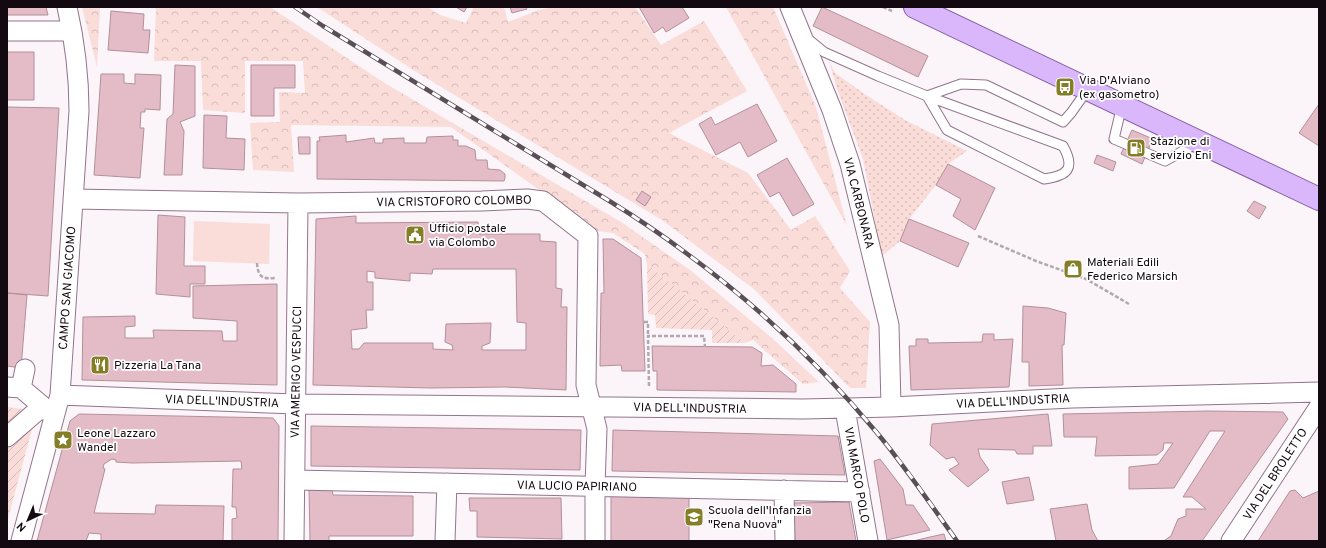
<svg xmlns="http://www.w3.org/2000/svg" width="1326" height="548" font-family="Overpass,sans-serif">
<defs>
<pattern id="grass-dots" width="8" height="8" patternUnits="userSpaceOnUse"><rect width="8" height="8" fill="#fadcd9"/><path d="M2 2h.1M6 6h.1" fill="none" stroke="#d5bbb9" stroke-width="1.8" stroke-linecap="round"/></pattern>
<pattern id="forest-crowns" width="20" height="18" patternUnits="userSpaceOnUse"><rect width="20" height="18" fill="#fadcd9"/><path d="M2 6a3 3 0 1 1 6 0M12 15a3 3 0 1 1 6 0" fill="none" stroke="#d5bbb9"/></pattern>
<pattern id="garden-furrows" width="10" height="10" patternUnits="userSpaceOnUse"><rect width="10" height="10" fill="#fadcd9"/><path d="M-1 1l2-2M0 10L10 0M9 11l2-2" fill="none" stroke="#d5bbb9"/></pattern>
</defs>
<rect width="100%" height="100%" fill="#fbf4f9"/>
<path fill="url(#grass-dots)" d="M829,61l6,12 31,22 39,25 62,31 -19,13 -12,21 -27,34 -9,22 -18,15 -19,-97 -27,-73z"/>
<path fill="url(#forest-crowns)" d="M82,7h18l-3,60z
M156,7h114l113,75 238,140 69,48 83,69 46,43 -16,2 -50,-44 -8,3 -98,-79 -2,-10 -32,-21 -16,-2 -146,-104 -160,-2 3,47 -41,-2 -3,-47 30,-1 -1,-30 26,1 -2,-32h-58v52l-42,-3 -2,-49h-47z
M317,7h110l13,8 26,8 8,-16h30l4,15 31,-12 14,-3h82l26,38 43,-24 43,70 -78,42 79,40 43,57 24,-14 35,55 -10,17 30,34 -4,66h-16l-95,-98 -93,-70 -244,-147z
M726,7h47l43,100 31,119z"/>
<path fill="url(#garden-furrows)" d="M647,264l98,79h-33v-13l-56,-2 -1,-13 -7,-1z
M7,407l30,4 -30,111z"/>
<path fill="#fadcd9" d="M194,221l76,3 -1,40 -76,-3z"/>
<path fill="#e4bcc7" stroke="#b48f9a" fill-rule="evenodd" d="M7,7h39l2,8h-41z
M456,7h11l-3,5z
M510,7h16l1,2 -15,4z
M639,7h43l7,11 -23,14 -3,-5 -9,6z
M822,7l106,49 -10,21 -105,-51z
M111,11l33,3 -1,16h7l-2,23 -40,-3z
M7,52h27v48h-27z
M175,65l20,1v50l-15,6 4,9 -2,44h-18l3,-56 6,-5z
M251,65h44v23h-21v28h-23z
M101,74h23v9l11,1v-10l26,1 -1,35 -15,-1v3h-4l-1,16h4l-4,50 -46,-3z
M757,104l20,37 -29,16 -8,-15 -24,13 -17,-31 12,-7 4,8z
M1319,104v42l-20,-13z
M7,107l52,1 -11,188 -41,-3z
M204,115l23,1 -1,22 19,1 -1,31 -41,-2z
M1132,130l21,9 -11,25 -21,-10z
M346,135v7l28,-4 1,5h8v-4l21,-1v5h22l1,-6 26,-1v4h5v6h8l9,4 1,10h11l1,9 12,1 5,4v4l-1,3 -187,-2v-38h3l-1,-4z
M298,137h12v17h-11z
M1097,155l19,7 -3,9 -19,-8z
M787,158l27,46 -21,12 -14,-24 -9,5 -13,-22z
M948,164l47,24 -20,42 -22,-14 8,-17 -25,-14z
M642,191l9,6 -6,9 -9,-6z
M1254,201l12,6 -7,12 -12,-8z
M158,215l27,2 -1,49h21v18h-15v13l-34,-3z
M356,216v7l122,-1 1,12h61v7l16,1v46l6,1 -1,18h6l-1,83 -61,-3 -74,1 -118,-3 3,-166zM433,269h83l1,53 9,1v27h-44v-4l8,-3 1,-20 -45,1 -1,18 7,3 1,5 -20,-1v-6h-69l-5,6h-7l-1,-19 16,-2 -1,-18h7v-28h-6v-11l8,1v6l35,3v-8l22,1z
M909,219l60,24 -11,24 -58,-26z
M603,239h10l28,19 4,113h-23l-1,-6 -21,1 1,-73h3z
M277,284v101l-195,-5 1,-63 52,-1v10l-10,1v11h29l-1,-8 69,1 1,10h14v-20l-44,-3v-32z
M7,293l20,2 -6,73 -14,-2z
M1023,306l25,2 18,5 -2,32h-2l1,40 -34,1v-24h-7z
M983,334h11v6l19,-1 -4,48 -98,3 -2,-44h7v-7h12v4l54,-1z
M652,346l100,1 10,6 -1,13 12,-1 23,19v8l-139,-2v-19h-4z
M1208,411l75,1 5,7 -86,122h-37v-1l6,-4 7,-17 8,-3v-7h20l-14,-12h-9l42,-66h-15l-36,57 -45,1v-22l29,-3 15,-21h-9l-1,7 -6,5 -62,1 2,-19h-33l-1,-23z
M79,414l194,4 6,8 -1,115h-46v-22l5,-1 -1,-11h-4l1,-38h9l-1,-8 -109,2 -16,-1v-2l-4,-1 -8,5 -1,4 2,1 -11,44 61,1 1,-9 68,1 -1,35h-122v-7l-12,-1 -3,8h-49l33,-120z
M1048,414l4,32h-19v8h-16l-2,-4 -37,-1 2,8 9,13 -21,17 -19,-17 10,-6 -5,-7 -8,2 -16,-14 2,-21z
M311,426l270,4 -1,40 -269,-4z
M613,430l225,6 7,39 -233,-4z
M880,459l23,30 3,16h7l17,25 -43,10 -13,-79z
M1029,477l5,23 -27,4 -5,-22z
M309,489h23l1,6 80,1v40h-84v5h-19z
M1295,490l8,8 16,-7v50h-61l32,-50z
M611,492l78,1v48h-78z
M469,498h92l1,41 -85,-2v-26h-7z
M849,502l7,39h-61l-2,-38z
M1087,504l5,26 6,11h-42l-6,-32z
M944,534l2,7h-33l17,-4z"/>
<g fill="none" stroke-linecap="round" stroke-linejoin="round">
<g stroke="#92758c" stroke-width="11">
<path id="lane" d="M808,39l16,13 54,24 49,20 136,50c13,23 4,30 -19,33l-97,-49 -20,-34 34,-12 25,1 77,37 8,-9 17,-24
M1122,105l-8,34 51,22 32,-18"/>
</g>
<g stroke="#92758c" stroke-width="21">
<path id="street" d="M790,7l42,103 18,54 39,161 2,82
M7,31h65
M73,199l225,4 184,-2 45,-2 16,2 45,35 -2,149 11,44 -2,57v55
M7,387l14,1 25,21
M21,388l4,-19
M60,395l236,9 507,5 88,-2 181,-9 247,-6
M845,409l23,132
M7,437l30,-26 9,-2
M295,480l565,12
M784,490l1,51
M21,541l39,-146 19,-284c0,-35 -4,-69 -12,-104
M294,541l4,-338
M445,541l2,-58
M1231,541l88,-134"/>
</g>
<g stroke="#835ba6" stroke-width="24">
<path id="primary" d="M915,7l404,192"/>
</g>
<path stroke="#b1a9af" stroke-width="2.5" stroke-dasharray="4 2" stroke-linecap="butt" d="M883,7l9,4
M978,236l58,25 50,18 43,25
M257,263c1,15 6,16 19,15
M644,322h4v14
M649,386l-1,-50h56l1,11"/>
<use href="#lane" stroke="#fff" stroke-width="9"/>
<use href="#street" stroke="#fff" stroke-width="19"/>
<use href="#primary" stroke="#d9b7fa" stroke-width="22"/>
<g stroke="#594f57" stroke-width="4.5">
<path id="rail" d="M295,7l28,19 288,176c26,16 51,33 75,51 71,52 136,114 192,181 28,34 53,71 79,107"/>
</g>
<use href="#rail" stroke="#fff" stroke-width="3" stroke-dasharray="9" stroke-linecap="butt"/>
</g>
<defs>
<g id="bus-square" transform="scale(1)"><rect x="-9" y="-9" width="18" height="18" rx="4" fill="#847e26" stroke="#fff"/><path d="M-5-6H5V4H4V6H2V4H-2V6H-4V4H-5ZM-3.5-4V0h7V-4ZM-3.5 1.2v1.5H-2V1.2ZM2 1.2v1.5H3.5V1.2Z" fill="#fff"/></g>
<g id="fuel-square" transform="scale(1)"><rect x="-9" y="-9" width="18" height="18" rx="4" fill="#847e26" stroke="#fff"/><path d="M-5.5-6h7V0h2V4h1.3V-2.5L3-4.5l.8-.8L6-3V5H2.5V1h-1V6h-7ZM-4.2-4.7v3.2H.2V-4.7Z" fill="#fff"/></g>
<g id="civic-square" transform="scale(1)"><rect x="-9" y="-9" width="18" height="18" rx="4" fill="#847e26" stroke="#fff"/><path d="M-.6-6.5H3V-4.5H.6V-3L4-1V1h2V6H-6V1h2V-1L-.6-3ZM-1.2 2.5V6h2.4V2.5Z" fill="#fff"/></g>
<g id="shop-square" transform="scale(1)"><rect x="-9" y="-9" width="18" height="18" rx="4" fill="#847e26" stroke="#fff"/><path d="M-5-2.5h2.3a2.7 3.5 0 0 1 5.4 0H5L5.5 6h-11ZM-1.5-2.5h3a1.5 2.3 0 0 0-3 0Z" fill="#fff"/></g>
<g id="restaurant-square" transform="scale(1)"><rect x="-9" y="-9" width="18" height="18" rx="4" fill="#847e26" stroke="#fff"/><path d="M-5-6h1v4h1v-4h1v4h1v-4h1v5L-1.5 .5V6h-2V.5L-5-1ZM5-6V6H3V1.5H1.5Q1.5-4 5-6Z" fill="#fff"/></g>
<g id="sight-square" transform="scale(1)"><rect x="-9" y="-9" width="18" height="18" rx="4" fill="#847e26" stroke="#fff"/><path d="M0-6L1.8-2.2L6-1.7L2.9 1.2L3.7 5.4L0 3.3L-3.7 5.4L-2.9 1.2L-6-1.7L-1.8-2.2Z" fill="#fff"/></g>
<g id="school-square" transform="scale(1)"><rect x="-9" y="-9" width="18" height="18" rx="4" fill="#847e26" stroke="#fff"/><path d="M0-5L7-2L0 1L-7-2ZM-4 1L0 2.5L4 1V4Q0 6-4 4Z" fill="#fff"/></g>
</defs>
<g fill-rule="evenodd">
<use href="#bus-square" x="1065" y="87"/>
<use href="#fuel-square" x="1136" y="148"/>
<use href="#civic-square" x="415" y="235"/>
<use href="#shop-square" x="1073" y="269"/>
<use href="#restaurant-square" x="100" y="365"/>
<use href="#sight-square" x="63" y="440"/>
<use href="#school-square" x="694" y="517"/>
</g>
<g text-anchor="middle" stroke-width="3.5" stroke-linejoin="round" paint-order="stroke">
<g font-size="12" fill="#130911" stroke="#fff" text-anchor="start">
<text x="1079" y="84">Via D'Alviano<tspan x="1079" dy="14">(ex gasometro)</tspan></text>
<text x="1150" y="145">Stazione di<tspan x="1150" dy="14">servizio Eni</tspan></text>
<text x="429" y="232">Ufficio postale<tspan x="429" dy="14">via Colombo</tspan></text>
<text x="1087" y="266">Materiali Edili<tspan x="1087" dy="14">Federico Marsich</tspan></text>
<text x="114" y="369">Pizzeria La Tana</text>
<text x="77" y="437">Leone Lazzaro<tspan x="77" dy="14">Wandel</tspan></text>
<text x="708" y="514">Scuola dell'Infanzia<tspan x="708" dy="14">"Rena Nuova"</tspan></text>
</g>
<g font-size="12" fill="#130911" stroke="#fff">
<text transform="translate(454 201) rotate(-1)" y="4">VIA CRISTOFORO COLOMBO</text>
<text transform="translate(859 203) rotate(76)" y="4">VIA CARBONARA</text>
<text transform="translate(67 288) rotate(-86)" y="4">CAMPO SAN GIACOMO</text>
<text transform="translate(296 372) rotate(-89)" y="4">VIA AMERIGO VESPUCCI</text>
<text transform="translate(222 401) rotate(2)" y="4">VIA DELL'INDUSTRIA</text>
<text transform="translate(1013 401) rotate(-3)" y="4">VIA DELL'INDUSTRIA</text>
<text transform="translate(690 408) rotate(1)" y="4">VIA DELL'INDUSTRIA</text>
<text transform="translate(1275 474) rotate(-57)" y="4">VIA DEL BROLETTO</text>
<text transform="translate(857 475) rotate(80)" y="4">VIA MARCO POLO</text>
<text transform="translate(577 486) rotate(1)" y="4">VIA LUCIO PAPIRIANO</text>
</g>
</g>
<rect width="1326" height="548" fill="none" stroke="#130911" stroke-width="16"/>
<g transform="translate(28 520) rotate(224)" stroke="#ffffff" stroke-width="3" paint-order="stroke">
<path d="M0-3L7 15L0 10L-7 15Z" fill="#130911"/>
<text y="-6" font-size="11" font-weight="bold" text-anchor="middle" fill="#130911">N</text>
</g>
</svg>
